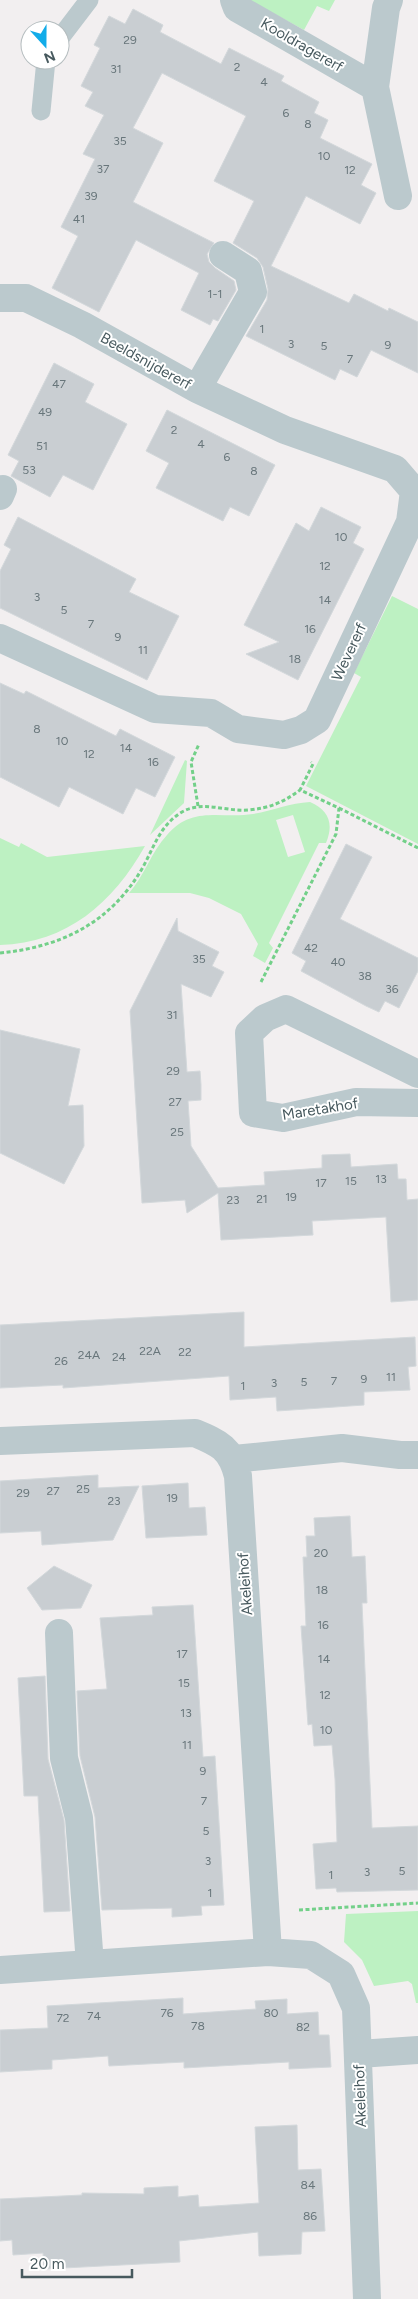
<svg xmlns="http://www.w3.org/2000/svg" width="418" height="2299" font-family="Figtree,sans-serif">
<rect width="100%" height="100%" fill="#f2eff0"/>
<path fill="#bdf1c2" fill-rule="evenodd" d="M249,0h86l-6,11 -12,-5 -13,24z
M392,596l26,13v235l-112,-58 55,-109 -7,-4z
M185,760l2,1 -3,42 -34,32z
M310,802c19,8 24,22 16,41h-7l-50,100 4,5 -8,15 -12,-7 5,-12 -17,-30 -32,-16 -19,-5h-61c15,-16 22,-41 38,-58 25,-30 54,-16 86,-21 19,-3 37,-11 57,-12zM293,815l12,37 -17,5 -12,-37z
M0,838l19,9 2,-4 26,14 98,-11c-32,57 -78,97 -145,99z
M418,1911v92h-2l-4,-19 -4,-3 -34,5 -12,-26 -18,-18 2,-28z"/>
<path fill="#c9ced2" stroke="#d3d8db" d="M133,9l30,16 -3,7 61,32 8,-16 55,28 -3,5 38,21 -5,11 14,7 -8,18 52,26 -11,21 15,8 -16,31 -54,-28 -35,70 78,37 5,-9 34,17 1,-3 29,14v51l-47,-23 -14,27 -17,-8 -5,11 -89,-44 21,-36 1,-11 -5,-22 -6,-9 -24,-15 21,-42 -40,-20 32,-65 -84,-43 -29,55 30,15 -30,59 81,41 -7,11 2,8 6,6 19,13 2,9 -18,31 -5,-2 -3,6 -29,-15 18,-37 -63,-33 -37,72 -47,-24 26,-52 -17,-9 34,-68 -12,-5 21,-39 -19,-9 8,-14 -12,-6 19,-38 -6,-3 15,-29 16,8z
M54,363l40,21 -9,18 42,22 -34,66 -30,-15 -13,22 -39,-21 8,-15 -11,-6z
M167,410l108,55 -26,51 -19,-9 -7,14 -67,-33 13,-25 -23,-12z
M321,507l40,20 -8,16 11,6 -66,131 -52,-26 33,-12 -35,-17 52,-102 13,8z
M18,517l118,62 -7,13 50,24 -32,64 -147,-72v-37l11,-22 -7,-4z
M0,683l24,11 2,-3 90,45 4,-7 55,28 -20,40 -19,-9 -13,26 -54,-27 -10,20 -59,-30z
M346,844l26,13 -32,62 78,39v13l-19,37 -14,-7 -6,11 -13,-6 -65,-35 5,-10 -14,-8z
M177,918l1,13 41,21 -7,14 12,6 -13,25 -30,-13 6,88 13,-1 1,14v15l-13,1 3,45 27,42 47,-3 -1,-13 58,-4v-13l28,-1 1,13 46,-3 1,15h8l1,21 11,-1v101l-27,2 -5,-85 -74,4 1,14 -92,5 -3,-47 -31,20 -2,-13 -43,3 -12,-192z
M0,1030l80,19 -12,57 15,-1 1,41 -20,38 -64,-31z
M244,1312v35l171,-10 1,29 -8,1 2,23 -46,2v13l-87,6 -1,-14 -46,3 -1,-24 -166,12v-3l-63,3v-63z
M98,1475v13l41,-2 -26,54 -71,5 -1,-14 -41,2v-52z
M188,1483l1,25 16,-1 2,28 -61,3 -4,-52z
M350,1516l2,41 13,-1 2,47h-5l10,225 46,-2v64l-81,2 -1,-4 -20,1 -3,-45 24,-2 -2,-63 -3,-34 -18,1 -2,-22 -4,1 -7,-99h5l-3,-69h4l-1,-21h9l-1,-18z
M54,1566l38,19 -11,23 -39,2 -15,-22z
M193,1605l10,152 12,-1 9,149 -23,1 1,9 -30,2v-9l-70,2 -7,-93 -15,-61 -3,-65 30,-2 -7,-71 53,-3 -1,-8z
M45,1676l3,83 16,61 6,91 -26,1 -6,-116h-14l-6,-118z
M183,1998v16l73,-5 -1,-8 32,-2v15l31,-2 1,23h10l2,32 -42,2v-7l-105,6v-6l-75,4 -1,-10 -56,4v9l-52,3v-42l48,-2 -1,-22z
M297,2125l1,45 23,-1 4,62 -23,1 -1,22 -42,2 -1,-24 -79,9 1,21 -136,7 -1,-16 -30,2 -1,-15 -12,1v-42l82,-4v-2l62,1v-6l34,-2v11l20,-2 1,12 60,-4 -4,-76z"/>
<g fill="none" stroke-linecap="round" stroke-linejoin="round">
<path stroke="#73d089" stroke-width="3" stroke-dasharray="4 2.5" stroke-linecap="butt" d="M198,806l-7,-44 8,-18
M339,808l79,40
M0,953c61,-6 111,-30 143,-86 11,-20 17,-42 39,-55 21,-12 44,0 67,-2 21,-2 35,-8 51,-20
M261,982l75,-148 3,-26 -39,-18 13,-26 -2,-2
M299,1910l119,-7"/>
<path stroke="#bbc9cd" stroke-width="19" d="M60,38l29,-38
M41,111l5,-51"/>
<path stroke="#bbc9cd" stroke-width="28" d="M234,0l3,8 138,79
M389,0l-3,8 -11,79 23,109
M0,298h26l56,27 115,64 56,-97 -5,-21 -25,-16
M0,496l3,-7
M0,638l155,71 56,4 27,16 46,6 17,-5 16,-10 93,-198 4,-31 -19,-22 -110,-39 -88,-41
M418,1074l-132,-65 -21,9 -16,15 4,80 30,5 73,-16 62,1
M0,1441l195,-8c24,10 36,15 43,43l30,476
M234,1459l108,-11 58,7h18
M59,1633l5,125 15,60 11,146
M0,1970l268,-18 43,3 30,19 15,34 11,291
M359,2054l59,-4"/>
</g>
<g text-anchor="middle" stroke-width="4" stroke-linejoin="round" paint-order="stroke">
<g font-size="12" fill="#68767b">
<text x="130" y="44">29</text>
<text x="237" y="71">2</text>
<text x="116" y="73">31</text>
<text x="264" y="86">4</text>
<text x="286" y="117">6</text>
<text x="308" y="128">8</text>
<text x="120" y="145">35</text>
<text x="324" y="160">10</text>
<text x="103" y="173">37</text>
<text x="350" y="174">12</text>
<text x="91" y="200">39</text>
<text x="79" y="223">41</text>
<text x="215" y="298">1-1</text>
<text x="262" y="333">1</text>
<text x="291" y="348">3</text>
<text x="388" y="349">9</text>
<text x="324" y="350">5</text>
<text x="350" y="363">7</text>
<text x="59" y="388">47</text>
<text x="45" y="416">49</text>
<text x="174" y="434">2</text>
<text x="201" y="448">4</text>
<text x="42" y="450">51</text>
<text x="227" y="461">6</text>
<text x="29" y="474">53</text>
<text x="254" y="475">8</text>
<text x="341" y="541">10</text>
<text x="325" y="570">12</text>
<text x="37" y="601">3</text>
<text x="325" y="604">14</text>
<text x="64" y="614">5</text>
<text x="91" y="628">7</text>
<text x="310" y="633">16</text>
<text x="118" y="641">9</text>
<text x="143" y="654">11</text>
<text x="295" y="663">18</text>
<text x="37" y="733">8</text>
<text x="62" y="745">10</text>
<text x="126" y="752">14</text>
<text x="89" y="758">12</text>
<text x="153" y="766">16</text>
<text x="311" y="952">42</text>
<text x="199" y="963">35</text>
<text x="338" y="966">40</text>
<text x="365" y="980">38</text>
<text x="392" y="993">36</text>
<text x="172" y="1019">31</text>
<text x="173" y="1075">29</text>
<text x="175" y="1106">27</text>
<text x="177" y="1136">25</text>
<text x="381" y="1183">13</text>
<text x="351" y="1185">15</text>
<text x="321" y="1187">17</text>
<text x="291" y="1201">19</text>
<text x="262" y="1203">21</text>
<text x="233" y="1204">23</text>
<text x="150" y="1355">22A</text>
<text x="185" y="1356">22</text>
<text x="89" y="1359">24A</text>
<text x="119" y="1361">24</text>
<text x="61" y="1365">26</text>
<text x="391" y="1381">11</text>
<text x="364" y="1383">9</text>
<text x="334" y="1385">7</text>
<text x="304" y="1386">5</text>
<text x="274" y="1387">3</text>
<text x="243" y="1390">1</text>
<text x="83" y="1493">25</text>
<text x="53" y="1495">27</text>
<text x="23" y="1497">29</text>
<text x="172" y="1502">19</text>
<text x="114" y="1505">23</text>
<text x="321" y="1557">20</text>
<text x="322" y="1594">18</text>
<text x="323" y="1629">16</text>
<text x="182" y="1658">17</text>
<text x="324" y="1663">14</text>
<text x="184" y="1687">15</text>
<text x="325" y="1699">12</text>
<text x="186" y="1717">13</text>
<text x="326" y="1734">10</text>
<text x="187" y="1749">11</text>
<text x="203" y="1775">9</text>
<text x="204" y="1805">7</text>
<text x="206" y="1835">5</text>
<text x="208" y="1865">3</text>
<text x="402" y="1875">5</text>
<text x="367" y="1876">3</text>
<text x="331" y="1879">1</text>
<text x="210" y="1897">1</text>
<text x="167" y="2017">76</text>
<text x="271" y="2017">80</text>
<text x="94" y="2020">74</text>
<text x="63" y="2022">72</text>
<text x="198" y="2030">78</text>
<text x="303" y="2031">82</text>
<text x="308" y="2189">84</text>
<text x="310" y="2220">86</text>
</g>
<g font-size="15" fill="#47595e" stroke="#fff">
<text transform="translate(302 45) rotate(30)" y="5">Kooldragererf</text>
<text transform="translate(146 361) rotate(29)" y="5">Beeldsnijdererf</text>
<text transform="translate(349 652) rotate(-65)" y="5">Wevererf</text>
<text transform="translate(320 1109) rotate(-9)" y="5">Maretakhof</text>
<text transform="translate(245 1584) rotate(-94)" y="5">Akeleihof</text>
<text transform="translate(360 2096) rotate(-92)" y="5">Akeleihof</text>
</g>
</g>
<g transform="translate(45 45) rotate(159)"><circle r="24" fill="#ffffff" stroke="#b5bdbf"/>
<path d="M0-4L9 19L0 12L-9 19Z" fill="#12ace9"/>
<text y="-8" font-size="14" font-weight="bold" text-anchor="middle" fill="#47595e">N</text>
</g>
<path d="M22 2269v8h110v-8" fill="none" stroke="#47595e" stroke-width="2.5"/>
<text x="30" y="2269" font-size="15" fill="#47595e" stroke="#ffffff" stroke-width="4" paint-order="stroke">20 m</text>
</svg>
